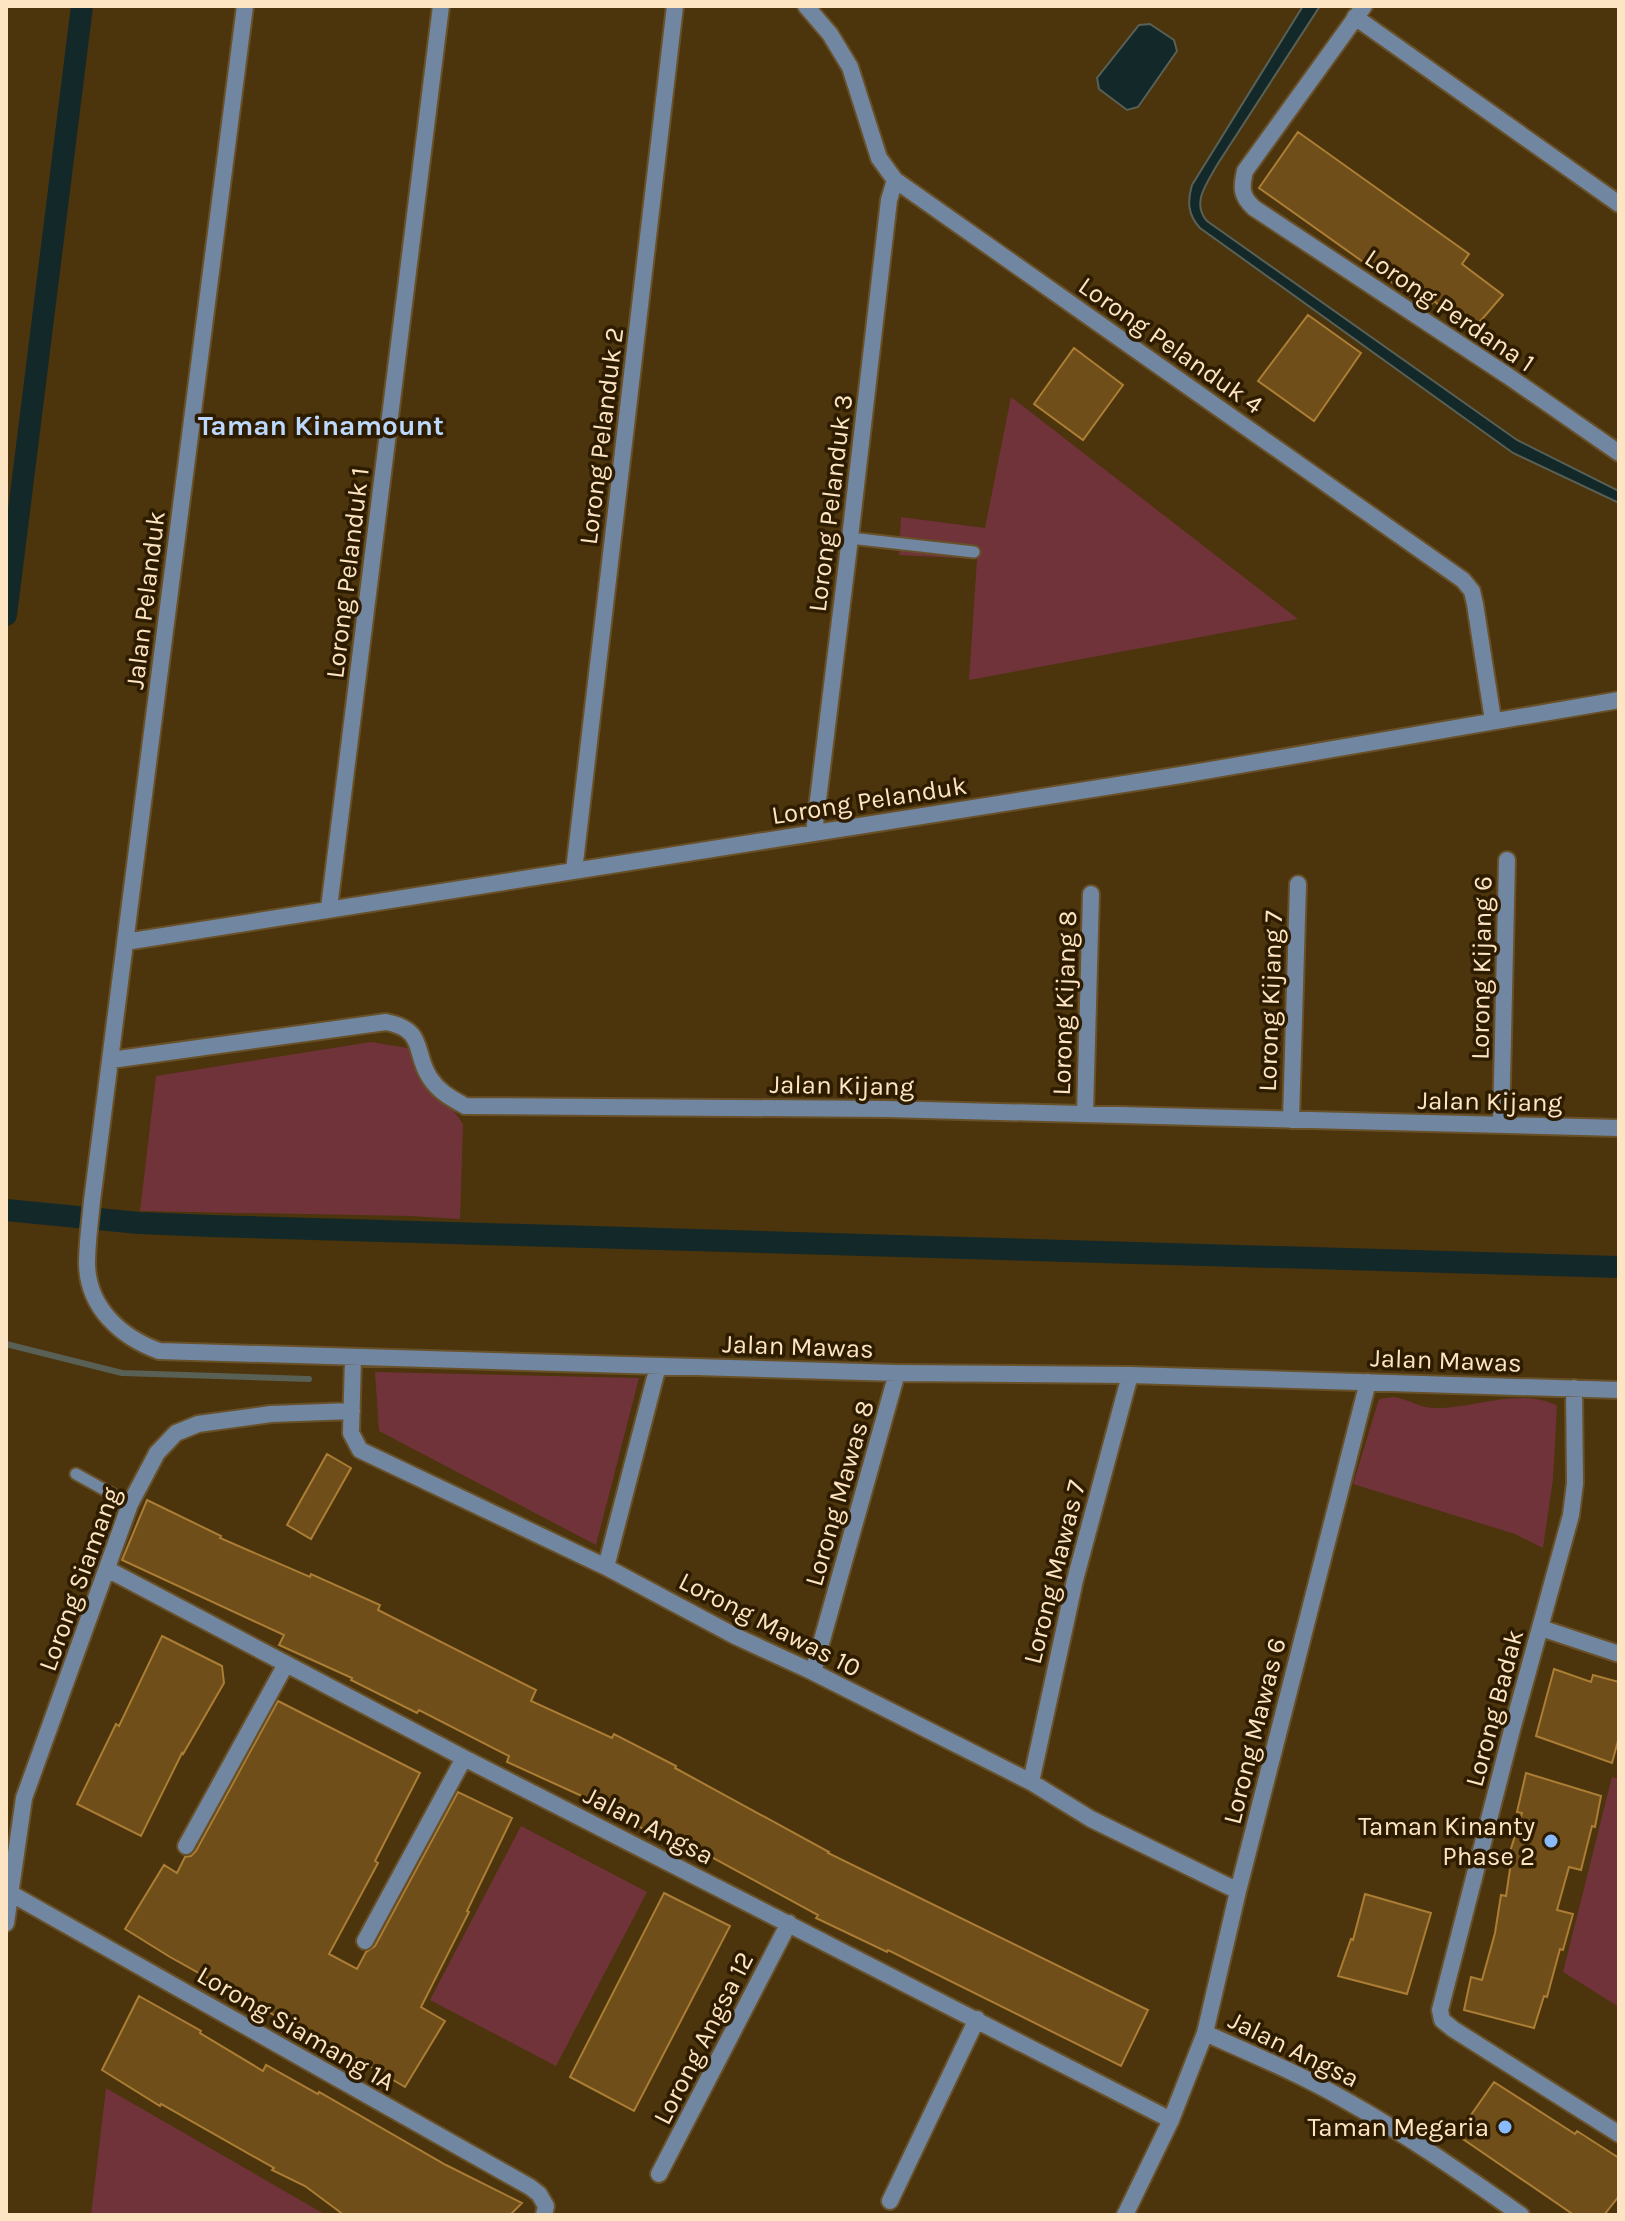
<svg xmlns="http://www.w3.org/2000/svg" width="1625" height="2221" font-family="Karla,sans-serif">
<rect width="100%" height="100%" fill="#4c340c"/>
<path fill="#703339" d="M1011,397l287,222 -329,61 8,-121 -78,-4 2,-38 84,11z
M371,1042l49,8 19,40 24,34 -3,95 -50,-3 -270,-5 16,-135z
M375,1372l264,6 -43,167 -217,-114z
M1394,1397c13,2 26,10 37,11 41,2 89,-22 126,-2l-4,73 -10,69 -28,-14 -162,-50 26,-85z
M1612,1777l7,2v228l-56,-35z
M521,1826l126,66 -91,174 -126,-66z
M106,2088l220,127h-235z"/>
<path fill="#132828" stroke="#596056" stroke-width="2" d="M1303,6h17l-103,159c-10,18 -26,38 -10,56l310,219 102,51v12l-106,-50 -313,-225c-12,-13 -13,-26 -8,-43z
M1150,24l24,16 3,11 -39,56 -11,3 -28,-21 -2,-11 42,-53z"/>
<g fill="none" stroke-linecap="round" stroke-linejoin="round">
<path stroke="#596056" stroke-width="6" d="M6,1344l116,29 187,6"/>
<path stroke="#132828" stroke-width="22" d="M6,615l76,-609
M6,1210l133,13 73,3 1407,41"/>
</g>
<path fill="#6f4e19" stroke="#ab7d35" stroke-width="2" d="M1298,132l171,122 -7,10 41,31 -32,37 -37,-31 -6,7 -169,-120z
M1308,315l53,38 -47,68 -56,-40z
M1074,348l49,37 -40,55 -49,-36z
M327,1454l24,14 -40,71 -24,-14z
M147,1500l74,36 -1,2 90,39 1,-3 69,31 -2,5 158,80 -5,11 81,37 2,-4 62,32 -1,2 154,84 -1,1 320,157 -27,56 -233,-116 -1,2 -71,-34 2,-3 -169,-92 -4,7 -61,-33 -77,-35 2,-6 -90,-46 -2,3 -66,-33 1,-2 -73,-33 5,-10 -162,-75z
M162,1636l60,30 2,17 -41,71 -1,-1 -41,83 -64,-32 39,-80 3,2z
M1554,1669l37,13 2,-7 26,7v55l-7,26 -76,-27z
M278,1701l142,72 -45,88 3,2 -49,91 28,15 9,-17 9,-6 83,-154 54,26 -45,93 2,1 -48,95 24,14 -40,66 -51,-30 -46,-23 -138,-77 -45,-28 39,-64 13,8 8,-16 6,-1 5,-5z
M1526,1773l75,23 -6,31 -3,-1 -11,44 -12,-3 -12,43 16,4 -10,36 -3,-1 -13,48 -3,-1 -10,32 -70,-18 7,-33 11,3 13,-47 6,-38 5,1 6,-40 -3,-1 13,-42 -5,-1z
M664,1893l66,33 -96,185 -64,-34z
M1365,1894l66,19 -24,81 -69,-18 13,-37 2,1z
M139,1996l62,35 -1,2 63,38 3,-6 52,29 1,-2 127,73 76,38 -12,12h-166l-39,-29 -33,-16 2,-2 -113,-64 -1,2 -58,-36z
M1494,2082l81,52 2,-3 42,27v38l-15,19h-30l-117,-80z"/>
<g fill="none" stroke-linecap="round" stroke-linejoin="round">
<g stroke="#685029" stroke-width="15">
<path id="lane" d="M850,538l124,14
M76,1474l54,30"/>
</g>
<g stroke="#685029" stroke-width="20">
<path id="street" d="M245,6l-153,1195c-2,21 -5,42 -5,63 1,44 34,73 72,87l738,22 233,2 489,15
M806,6l24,28 20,33 29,91 16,22 568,400 9,11 3,13 18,116
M1364,6l-119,165c-4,17 -4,25 9,37l254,168 111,77
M1355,17l264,187
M814,833l36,-295 39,-338 6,-20
M574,871l101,-865
M329,908l112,-902
M125,942l1056,-167 438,-75
M111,1060l275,-38c41,8 27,31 44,56 9,14 21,20 35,28l421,3 733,19
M1085,1114l6,-220
M1291,1120l7,-236
M1501,1125l6,-265
M353,1358l-2,75 9,17 246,117 129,69 78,36 218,110 60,37 147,72
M1574,1388l1,95 -4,32 -58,211 -73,284 2,10 11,9 166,105
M606,1567l52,-201
M107,1569l357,189 707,362
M1541,1628l78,26
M813,1672l84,-299
M1031,1782l44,-202 55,-205
M186,1846l100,-182
M10,1893l520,294 9,7 7,12 -2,9
M6,1923l18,-125 106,-294 27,-51 19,-20 22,-9 73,-10 81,-3
M365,1941l99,-183
M1205,2033c47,21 95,41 140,67 61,34 119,75 176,115
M659,2174l130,-251
M890,2201l87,-182
M1125,2215l46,-95 34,-87 33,-142 130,-509"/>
</g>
<use href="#lane" stroke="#7186a1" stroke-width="11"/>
<use href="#street" stroke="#7186a1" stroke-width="16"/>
</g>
<g fill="#89bafc" stroke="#2e1c00" stroke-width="3">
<circle cx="1551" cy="1841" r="8"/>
<circle cx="1505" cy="2127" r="8"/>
</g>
<g text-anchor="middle" stroke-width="7" stroke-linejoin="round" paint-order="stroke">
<g font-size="26" fill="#fde4c2" stroke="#2e1c00">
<text transform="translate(1450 310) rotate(34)" y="9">Lorong Perdana 1</text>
<text transform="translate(1171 345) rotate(35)" y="9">Lorong Pelanduk 4</text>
<text transform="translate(601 436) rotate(-83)" y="9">Lorong Pelanduk 2</text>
<text transform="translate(830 503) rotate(-83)" y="9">Lorong Pelanduk 3</text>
<text transform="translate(347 573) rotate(-83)" y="9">Lorong Pelanduk 1</text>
<text transform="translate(145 600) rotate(-83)" y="9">Jalan Pelanduk</text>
<text transform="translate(869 800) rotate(-9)" y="9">Lorong Pelanduk</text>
<text transform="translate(1481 968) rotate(-89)" y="9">Lorong Kijang 6</text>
<text transform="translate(1270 1001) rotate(-88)" y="9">Lorong Kijang 7</text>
<text transform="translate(1064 1003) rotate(-88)" y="9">Lorong Kijang 8</text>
<text transform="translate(842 1085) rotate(1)" y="9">Jalan Kijang</text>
<text transform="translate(1490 1101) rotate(1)" y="9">Jalan Kijang</text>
<text transform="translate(798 1346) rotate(2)" y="9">Jalan Mawas</text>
<text transform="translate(1446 1360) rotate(2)" y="9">Jalan Mawas</text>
<text transform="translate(839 1493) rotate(-74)" y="9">Lorong Mawas 8</text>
<text transform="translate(1054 1572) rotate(-76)" y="9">Lorong Mawas 7</text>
<text transform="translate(79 1579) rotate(-70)" y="9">Lorong Siamang</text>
<text transform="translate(770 1624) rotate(27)" y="9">Lorong Mawas 10</text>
<text transform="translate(1494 1708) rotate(-75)" y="9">Lorong Badak</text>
<text transform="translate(1254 1731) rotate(-76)" y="9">Lorong Mawas 6</text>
<text transform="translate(649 1825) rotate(27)" y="9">Jalan Angsa</text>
<text transform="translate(296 2028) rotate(30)" y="9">Lorong Siamang 1A</text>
<text transform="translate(703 2038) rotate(-63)" y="9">Lorong Angsa 12</text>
<text transform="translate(1294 2049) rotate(26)" y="9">Jalan Angsa</text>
</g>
<g font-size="26" fill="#fde4c2" stroke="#2e1c00" text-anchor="end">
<text x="1535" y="1835">Taman Kinanty<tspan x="1535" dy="30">Phase 2</tspan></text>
<text x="1489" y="2136">Taman Megaria</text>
</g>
<g font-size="28" font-weight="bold" fill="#bcd8fd" stroke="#2e1c00">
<text x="321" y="435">Taman Kinamount</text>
</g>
</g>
<rect width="1625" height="2221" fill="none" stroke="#fde4c2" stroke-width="16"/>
</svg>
